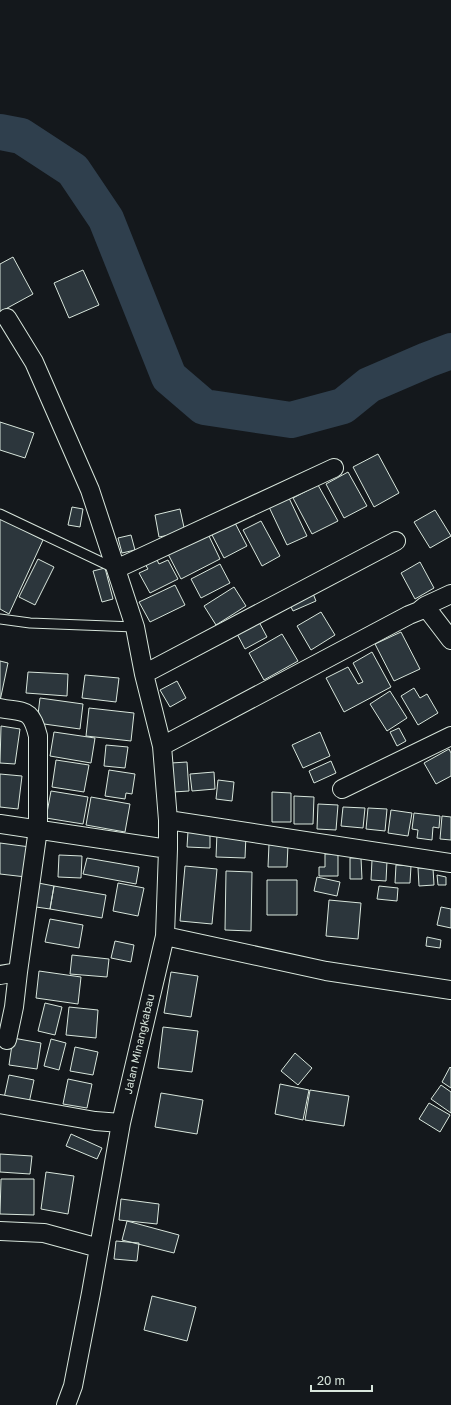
<svg xmlns="http://www.w3.org/2000/svg" width="451" height="1405" font-family="'Golos Text',sans-serif">
<rect width="100%" height="100%" fill="#14181c"/>
<g fill="none" stroke-linecap="round" stroke-linejoin="round">
<path stroke="#2f3f4d" stroke-width="36" d="M0,132l21,4 52,34 33,49 63,158 35,30 87,13 52,-14 26,-21 58,-25 24,-9"/>
</g>
<path fill="#2c363c" stroke="#d8e6dc" d="M13,257l20,37 -33,18v-48z
M83,270l16,35 -30,13 -15,-35z
M0,422l34,11 -9,25 -25,-8z
M378,454l21,39 -25,14 -21,-40z
M348,472l19,34 -23,12 -18,-34z
M318,485l20,36 -26,13 -19,-36z
M289,498l18,38 -20,9 -18,-38z
M72,507l11,2 -3,18 -12,-2z
M180,509l5,23 -26,5 -4,-22z
M435,510l16,26 -21,12 -16,-26z
M0,518l43,22 -34,74 -9,-5z
M234,521l13,25 -23,12 -13,-25z
M261,521l19,35 -18,10 -19,-36z
M208,534l12,25 -39,20 -13,-25z
M131,535l4,15 -13,3 -4,-15z
M156,558l3,6 9,-4 10,19 -28,14 -11,-20 9,-4 -3,-5z
M38,559l16,8 -19,38 -16,-8z
M420,562l14,26 -19,11 -14,-26z
M220,564l10,19 -29,15 -10,-19z
M105,568l8,31 -11,3 -9,-31z
M175,585l10,20 -35,17 -11,-20z
M234,587l12,19 -30,19 -12,-19z
M312,591l4,10 -23,10 -5,-10z
M321,612l14,23 -24,15 -14,-24z
M258,620l9,17 -22,12 -9,-17z
M401,632l19,37 -26,12 -19,-37z
M282,634l16,27 -34,19 -15,-27z
M372,652l19,35 -47,25 -18,-34 22,-11 10,17 5,-2 -10,-19z
M0,661l8,2 -8,38z
M28,672l40,2 -1,22 -41,-3z
M85,675l34,3 -3,24 -34,-4z
M177,681l9,17 -16,9 -10,-17z
M414,688l6,10 7,-4 11,19 -20,12 -17,-29z
M390,691l17,27 -20,13 -17,-27z
M40,698l43,6 -3,25 -43,-6z
M89,708l45,5 -3,28 -45,-5z
M1,726l19,3 -5,35 -15,-1z
M399,728l7,13 -9,5 -7,-14z
M54,732l41,6 -4,25 -41,-7z
M320,732l10,24 -27,12 -11,-23z
M106,745l22,2 -3,21 -21,-2z
M449,749l2,4v23l-15,8 -12,-21z
M56,760l33,5 -5,27 -32,-5z
M331,761l5,12 -22,10 -5,-12z
M187,762l2,29 -16,1 -2,-29z
M109,770l26,4 -3,20 -6,-1 -1,6 -20,-3z
M214,772l1,17 -23,2 -2,-17z
M0,774l22,2 -4,33 -18,-2z
M218,780l16,2 -2,19 -16,-2z
M51,791l37,6 -5,27 -37,-6z
M272,792l19,1v29h-19z
M294,796l20,1 -1,27h-19z
M91,797l39,7 -5,28 -39,-7z
M318,804l20,1 -2,25 -19,-1z
M343,807l22,1 -2,20 -22,-2z
M368,808l19,1 -2,22 -19,-2z
M391,810l21,3 -4,23 -20,-3z
M414,813l26,3 -1,12 -6,-1 -1,13 -15,-2 1,-8 -6,-1z
M442,816l9,1v23l-11,-1z
M188,831l22,1v16l-23,-1z
M217,833l29,2 -1,23 -29,-1z
M0,843l30,4 -4,30 -26,-3z
M269,844l19,1 -1,22h-19z
M325,854h13v22h-19v-9h6z
M59,855l23,1 -1,22 -23,-1z
M87,858l52,9 -3,17 -53,-10z
M350,858h11l1,21h-12z
M372,860l15,1 -1,20 -15,-1z
M396,865l15,1 -1,17h-15z
M185,866l32,3 -5,55 -32,-3z
M418,868h15l1,17 -15,1z
M226,871l26,1 -1,59 -26,-1z
M437,875l9,2v8h-8z
M317,877l23,5 -3,14 -23,-5z
M267,880h30v35h-30z
M33,882l21,4 -4,23 -21,-3z
M118,883l26,5 -6,28 -25,-5z
M54,886l52,9 -4,23 -52,-9z
M379,886l19,2 -1,13 -20,-2z
M329,900l32,3 -3,36 -32,-3z
M441,907l10,2v19l-14,-3z
M50,919l33,6 -4,23 -34,-6z
M427,937l14,3 -1,8 -14,-2z
M115,941l19,4 -3,17 -20,-4z
M72,955l37,4 -2,18 -37,-3z
M39,971l42,6 -3,27 -42,-6z
M171,972l27,4 -7,41 -27,-4z
M45,1003l17,4 -7,28 -17,-4z
M69,1007l29,3 -2,28 -30,-3z
M163,1027l35,4 -6,41 -34,-4z
M13,1038l28,5 -4,26 -28,-4z
M51,1039l15,4 -7,27 -15,-4z
M75,1047l23,5 -5,23 -23,-4z
M295,1053l17,15 -14,17 -17,-14z
M450,1067l1,1v20l-9,-6z
M9,1075l25,5 -5,23 -25,-5z
M68,1079l24,5 -5,24 -24,-4z
M280,1084l29,6 -6,30 -28,-6z
M441,1085l10,7v21l-20,-14z
M310,1090l39,6 -5,30 -39,-6z
M161,1093l42,7 -6,34 -42,-7z
M429,1103l21,12 -10,17 -21,-13z
M71,1134l31,14 -5,11 -31,-13z
M0,1154l32,2 -2,18 -30,-2z
M46,1172l28,4 -6,38 -27,-5z
M1,1179h33v36l-34,-1z
M121,1199l38,5 -2,20 -38,-4z
M127,1221l52,14 -5,18 -52,-13z
M116,1241l23,2 -2,18 -23,-2z
M152,1296l44,11 -9,34 -43,-11z"/>
<g fill="none" stroke-linecap="round" stroke-linejoin="round">
<g stroke="#d8e6dc" stroke-width="11">
<path id="service" d="M0,514l114,54
M0,619l30,4 105,4"/>
</g>
<g stroke="#d8e6dc" stroke-width="20">
<path id="minor" d="M7,318l27,44 56,128 45,137 9,47 18,72 6,74v29
M116,569l218,-101
M425,606l26,-12
M144,674l252,-133
M0,708c26,5 31,0 38,28v93l-20,143 -18,3
M162,746l247,-131 10,-4 6,-5 26,34
M342,789l109,-53
M168,820l283,43
M0,824l168,25 -3,87 -44,187 -30,170 -18,93 -7,19
M165,936l161,35 125,19
M7,1040l7,-33 4,-35
M0,1104l95,17 26,2
M0,1231l44,2 55,15"/>
</g>
<use href="#service" stroke="#14181c" stroke-width="9"/>
<use href="#minor" stroke="#14181c" stroke-width="18"/>
</g>
<g text-anchor="middle" stroke-width="3" stroke-linejoin="round" paint-order="stroke">
<g font-size="11" fill="#d8e6dc" stroke="#14181c">
<text transform="translate(139 1044) rotate(-77)" y="4">Jalan Minangkabau</text>
</g>
</g>
<path d="M311 1385v6h61v-6" fill="none" stroke="#d8e6dc" stroke-width="2"/>
<text x="317" y="1385" font-size="12" fill="#d8e6dc" stroke="#14181c" stroke-width="3" paint-order="stroke">20 m</text>
</svg>
